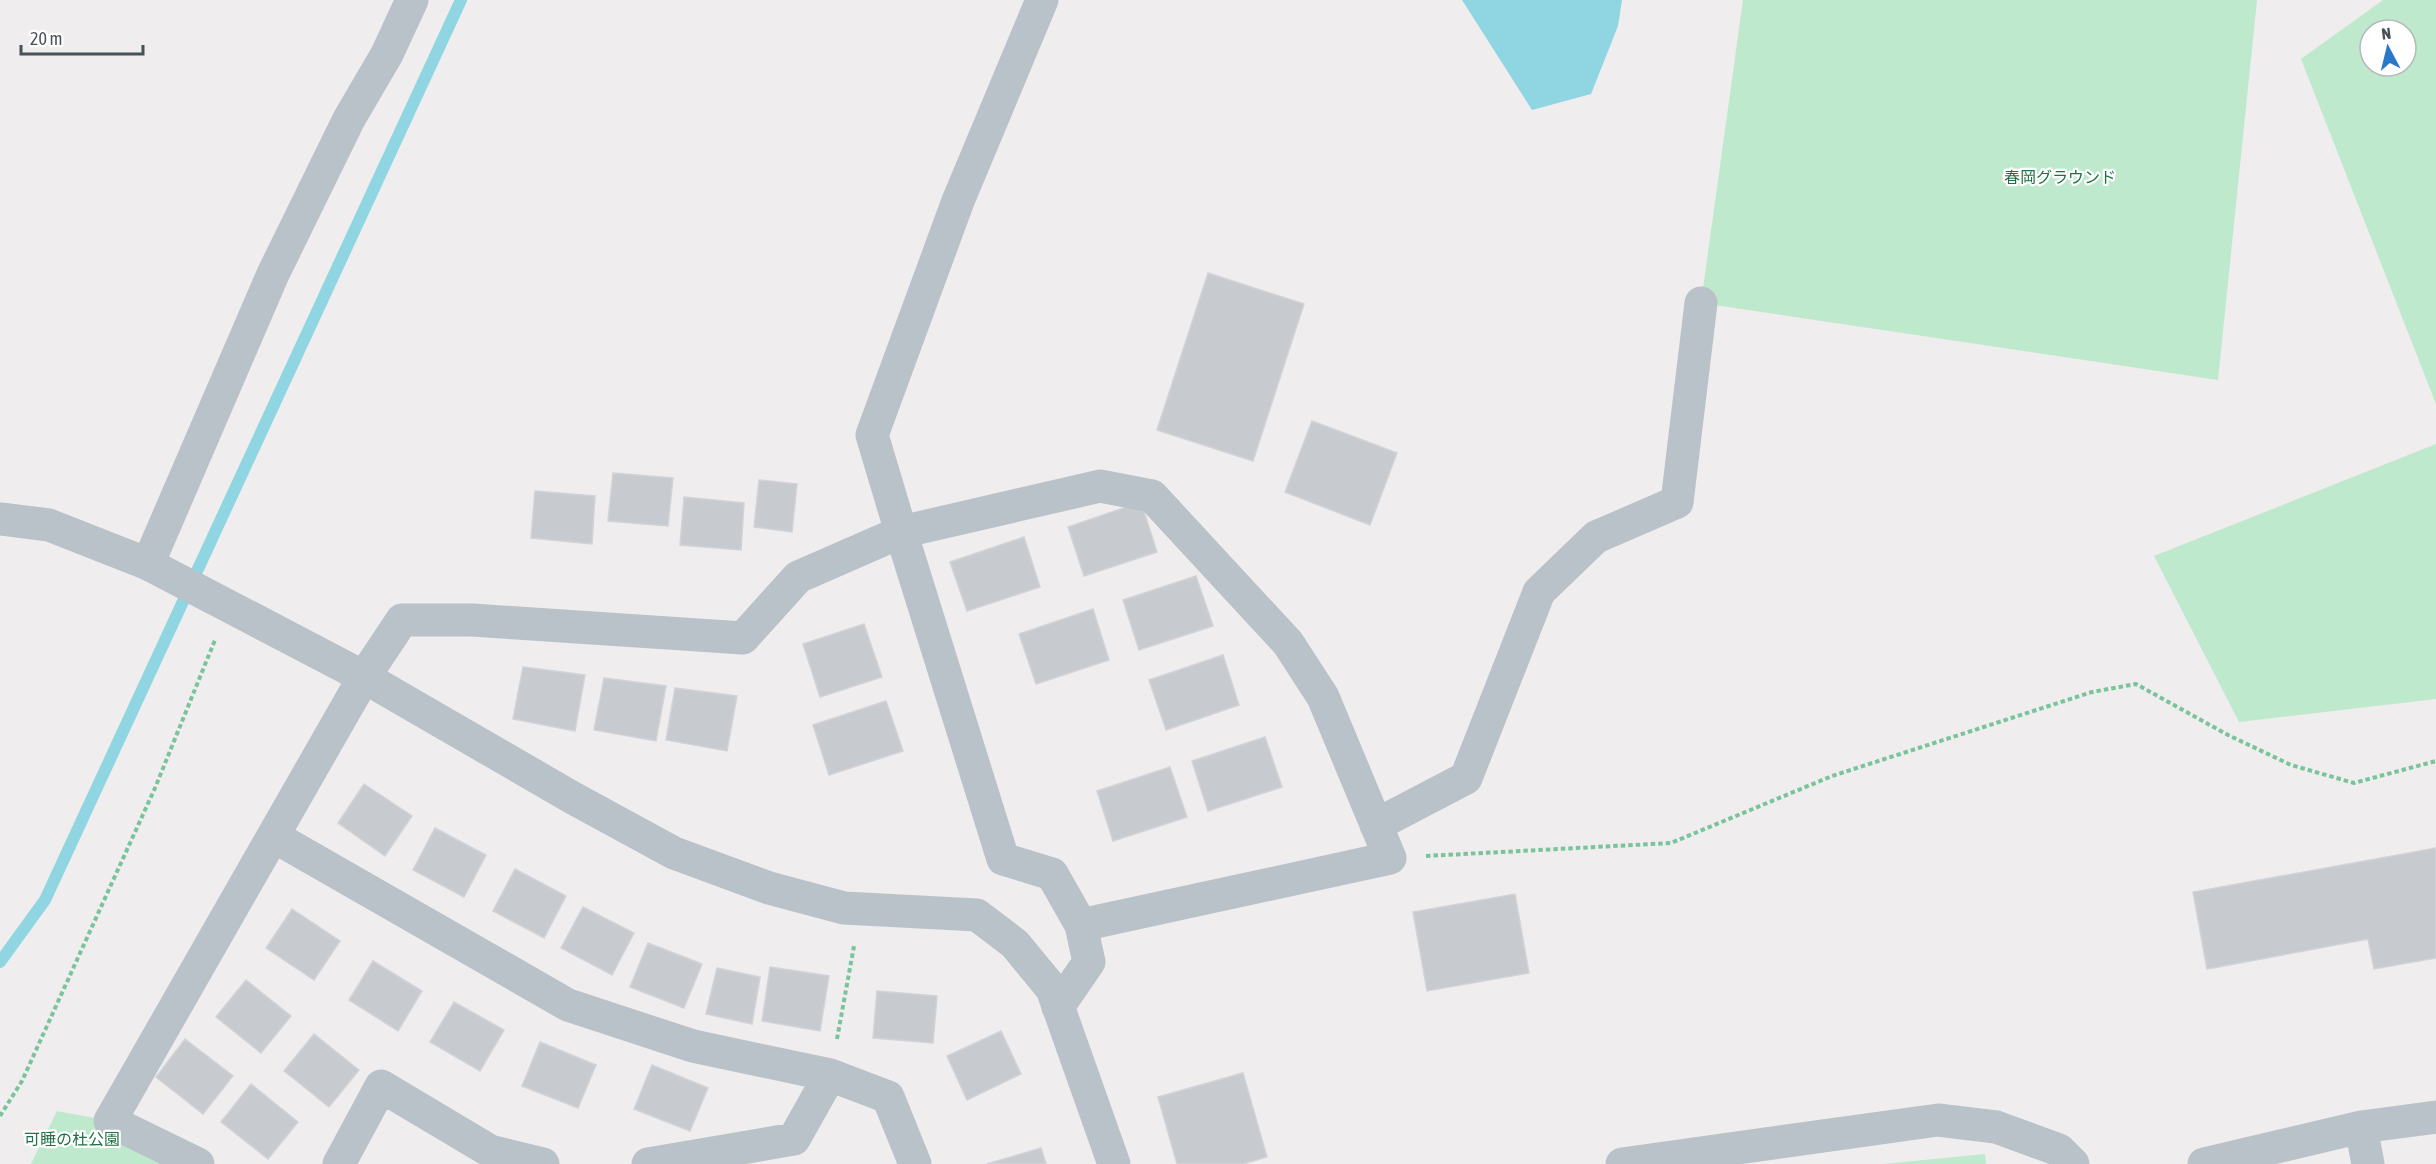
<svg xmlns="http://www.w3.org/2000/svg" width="2436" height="1164" font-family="'Asap Condensed','Noto Sans JP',sans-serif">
<rect width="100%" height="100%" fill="#efeded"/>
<path fill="#bfe9cd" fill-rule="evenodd" d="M1743,0h514l-39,380 -517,-77z
M2383,0h53v404l-135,-345zM2370,30h36v36h-36z
M2436,444v255l-197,23 -85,-166z
M57,1111l53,10 88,43h-167z
M1985,1154l1,10h-103z"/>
<path fill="#90d5e2" d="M1462,0h160l-4,26 -27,68 -59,16z"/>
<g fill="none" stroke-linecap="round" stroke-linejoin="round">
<path stroke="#90d5e2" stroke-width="12" d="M0,962l45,-62 416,-900"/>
</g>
<path fill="#c7cacf" stroke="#d1d3d8" stroke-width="1.5" d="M1208,273l96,31 -51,157 -96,-31z
M1312,421l85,32 -27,72 -85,-33z
M613,473l60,5 -5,48 -60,-5z
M759,480l38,4 -5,48 -38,-5z
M535,491l60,5 -3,48 -61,-6z
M684,497l60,6 -3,47 -61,-5z
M1141,502l16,50 -73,24 -16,-49z
M1024,537l16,50 -73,24 -17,-49z
M1196,576l17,50 -74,24 -16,-50z
M1093,609l16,51 -73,24 -17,-50z
M864,624l18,53 -62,20 -17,-53z
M1223,655l16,50 -73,25 -17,-50z
M523,667l62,8 -10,56 -62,-12z
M604,678l62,8 -10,55 -62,-11z
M675,688l62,8 -10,55 -61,-11z
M886,701l17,50 -74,24 -16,-50z
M1265,737l17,50 -74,24 -16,-50z
M1170,767l17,50 -74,24 -16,-50z
M364,784l48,32 -27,40 -47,-33z
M435,828l51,27 -22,42 -51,-27z
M2436,848v110l-62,11 -6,-30 -161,30 -14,-77z
M515,869l51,27 -22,42 -51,-27z
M1515,894l14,79 -102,18 -14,-79z
M583,907l51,26 -22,42 -51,-27z
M292,909l48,32 -26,39 -48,-32z
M648,943l54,21 -18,44 -54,-21z
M373,961l49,30 -24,40 -49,-31z
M770,967l59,9 -9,55 -58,-10z
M717,968l43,9 -8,47 -46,-10z
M246,980l45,36 -30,37 -45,-36z
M877,991l60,5 -4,47 -60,-5z
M454,1002l50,28 -24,41 -50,-29z
M1001,1031l20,43 -54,26 -20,-44z
M314,1034l45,36 -30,37 -45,-36z
M185,1039l48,37 -30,38 -47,-37z
M540,1042l56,23 -18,43 -56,-22z
M652,1065l56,23 -18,43 -56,-22z
M1243,1073l24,84 -24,7h-66l-19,-67z
M251,1084l47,38 -30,37 -47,-37z
M1041,1148l5,16h-59z"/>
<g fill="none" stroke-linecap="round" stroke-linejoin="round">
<path stroke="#7ac49c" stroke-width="4" stroke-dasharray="4.5 3" stroke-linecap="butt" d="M1426,856l245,-13 161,-67 260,-84 44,-8 92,51 63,30 63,18 82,-22
M837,1039l17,-93
M0,1116l22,-35 133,-293 60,-148"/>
<path stroke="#b9c2c8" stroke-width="33" d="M148,564l125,-290 76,-155 38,-65 25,-54
M1376,825l90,-47 73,-186 57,-55 81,-35 24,-199
M273,836l295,169 125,41 137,29
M1058,1007l31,-45 -8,-37 309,-67 -67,-161 -35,-54 -136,-147 -52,-10 -199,46 102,327 49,15 29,51
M2361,1127l7,37
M198,1164l-88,-43 254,-444 38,-57h70l271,18 55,-61 103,-45 -29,-97 86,-234 84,-201
M339,1164l42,-78 109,65 53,13
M648,1164l146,-25 36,-64 58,22 27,67
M1622,1164l316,-44 58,7 63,23 14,14
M2204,1164l157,-37 75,-10"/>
<path stroke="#b9c2c8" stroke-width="33" d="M0,519l49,6 99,39 216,113 209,121 101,55 95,35 75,20 133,7 38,29 37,45 62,175"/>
</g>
<g text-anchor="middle" stroke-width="4.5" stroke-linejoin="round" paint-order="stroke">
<g font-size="16" fill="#207145" stroke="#fff">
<text x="2060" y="183">春岡グラウンド</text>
<text x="72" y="1145">可睡の杜公園</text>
</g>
</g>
<g transform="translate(2388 48) rotate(353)"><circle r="28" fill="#ffffff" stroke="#b5b9bc" stroke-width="1.5"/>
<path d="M0-4.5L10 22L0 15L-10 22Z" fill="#2b78cb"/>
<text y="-9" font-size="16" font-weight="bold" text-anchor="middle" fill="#475158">N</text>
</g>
<path d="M21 45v9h122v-9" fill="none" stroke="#475158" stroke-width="3"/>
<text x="30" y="45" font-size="18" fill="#475158" stroke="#ffffff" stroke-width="4.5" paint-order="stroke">20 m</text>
</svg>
